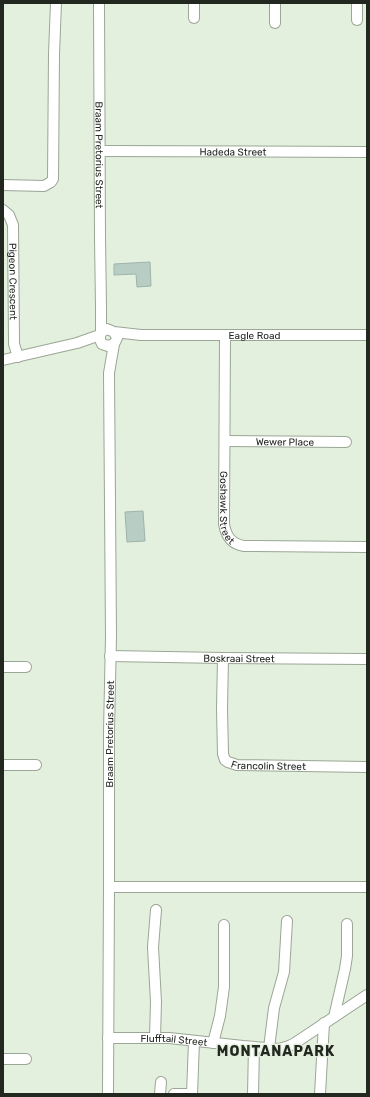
<svg xmlns="http://www.w3.org/2000/svg" width="370" height="1097" font-family="Rubik,sans-serif">
<rect width="100%" height="100%" fill="#e4f0de"/>
<path fill="#b8cdc4" stroke="#9eb3ab" d="M150,262l1,24 -14,1 -1,-13 -22,1v-11z
M143,511l2,30 -18,1 -2,-30z"/>
<g fill="none" stroke-linecap="round" stroke-linejoin="round">
<g stroke="#9ba695" stroke-width="12">
<g id="minor">
<path id="s1" d="M99,3l1,235 1,69v26"/>
<path d="M194,3v15"/>
<path d="M357,3v17"/>
<path d="M275,23v-20"/>
<path id="s2" d="M100,151l267,1"/>
<path d="M3,185l41,1 7,-4 2,-3 1,-125 2,-51"/>
<path id="s3" d="M3,210l6,5 4,10 1,114v5l4,13"/>
<path id="s4" d="M114,332l3,6 -3,6 -6,2 -6,-2c-4,-7 -2,-13 5,-15l7,3 27,3h226"/>
<path id="s5" d="M225,335l-1,189c2,12 7,20 20,22l123,1"/>
<path d="M3,360l74,-17 23,-8"/>
<path id="s6" d="M225,441l121,1"/>
<path id="s7" d="M110,656l113,2 144,1"/>
<path id="s8" d="M223,658l-1,51 1,45 2,6 3,2 9,3 130,2"/>
<path d="M3,667h23"/>
<path d="M3,765h33"/>
<path d="M109,887h258"/>
<path d="M334,1017l11,-48 2,-13v-32"/>
<path id="s9" d="M108,1038h61l74,8 36,3 10,-3 6,-3 72,-48"/>
<path d="M155,1038l1,-36 -3,-55 3,-37"/>
<path d="M213,1043l7,-27 4,-29v-62"/>
<path d="M269,1048l5,-40 10,-36 3,-51"/>
<path d="M3,1059h23"/>
<path id="s10" d="M108,1094l1,-207v-155l2,-96 -2,-263 5,-29"/>
<path d="M160,1094l1,-12"/>
<path d="M174,1094h18"/>
<path d="M192,1094l2,-53"/>
<path d="M253,1094l1,-47"/>
<path d="M320,1094l4,-71"/>
</g>
</g>
<use href="#minor" stroke="#fff" stroke-width="10"/>
</g>
<g text-anchor="middle" stroke-width="3" stroke-linejoin="round" paint-order="stroke">
<g font-size="10" fill="#222720" stroke="#e4f0de">
<text dy="4" stroke="none"><textPath href="#s2" startOffset="133">Hadeda Street</textPath></text>
<text dy="4" stroke="none"><textPath href="#s1" startOffset="152">Braam Pretorius Street</textPath></text>
<text dy="4" stroke="none"><textPath href="#s3" startOffset="75">Pigeon Crescent</textPath></text>
<text dy="4" stroke="none"><textPath href="#s4" startOffset="193">Eagle Road</textPath></text>
<text dy="4" stroke="none"><textPath href="#s6" startOffset="60">Wewer Place</textPath></text>
<text dy="4" stroke="none"><textPath href="#s5" startOffset="173">Goshawk Street</textPath></text>
<text dy="4" stroke="none"><textPath href="#s7" startOffset="129">Boskraai Street</textPath></text>
<text dy="4" stroke="none"><textPath href="#s10" startOffset="360">Braam Pretorius Street</textPath></text>
<text dy="4" stroke="none"><textPath href="#s8" startOffset="147">Francolin Street</textPath></text>
<text dy="4" stroke="none"><textPath href="#s9" startOffset="66">Flufftail Street</textPath></text>
</g>
<g font-size="14" font-weight="bold" letter-spacing="1" fill="#222720" stroke="#e4f0de">
<text x="276" y="1056">MONTANAPARK</text>
</g>
</g>
<rect width="370" height="1097" fill="none" stroke="#222720" stroke-width="8"/>
</svg>
